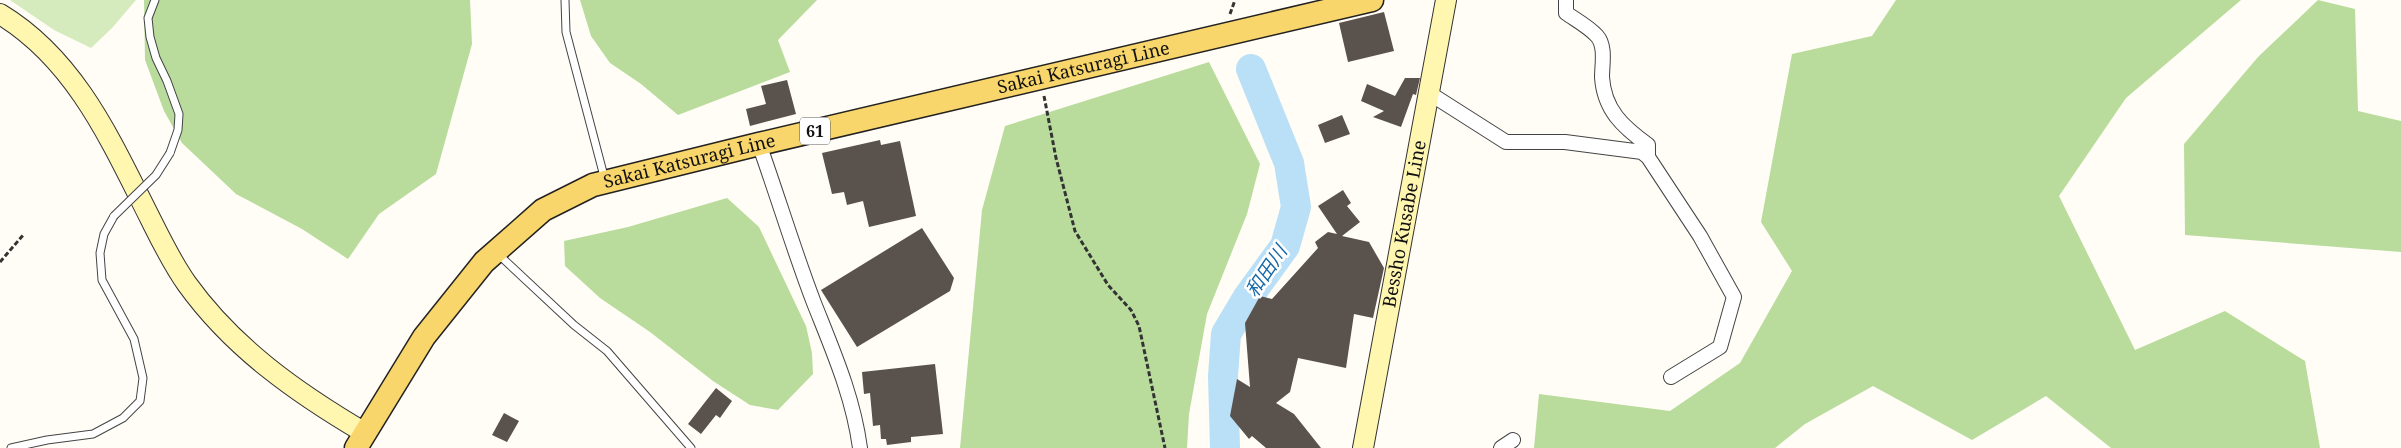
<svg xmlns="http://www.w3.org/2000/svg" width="2401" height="448" font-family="'Noto Serif','Noto Sans JP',serif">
<rect width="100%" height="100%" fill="#fffdf5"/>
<path fill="#d5ebbd" d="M10,0h126l-24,28 -21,20 -37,-18z"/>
<path fill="#b9dc9c" d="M144,0h326l2,44 -36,130 -57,40 -31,45 -46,-30 -66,-35 -54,-51 -18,-32 -19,-51z
M580,0h237l-39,40 12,32 -112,43 -37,-31 -31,-21 -19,-27z
M1896,0h345l-115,98 -67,98 76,154 90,-39 80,50 15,87h-209l-65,-52 -74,44 -99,-54 -68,38 -30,24h-241l5,-54 131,17 70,-48 52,-92 -31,-49 31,-168 80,-18z
M2318,0l37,9 3,102 43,10v131l-216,-17 -1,-91 74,-87z
M1209,62l51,102 -13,50 -40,100 -18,100 -2,34h-227l22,-238 23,-84z
M727,198l32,29 47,99 6,27 1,21 -35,36 -28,-5 -37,-24 -63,-49 -50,-34 -35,-32 -1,-25 64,-14z"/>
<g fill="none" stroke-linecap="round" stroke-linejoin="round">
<path stroke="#b9e0f7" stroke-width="30" d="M1225,448l-2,-72 3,-42 22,-37 37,-51 11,-39 -7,-44 -38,-94"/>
</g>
<path fill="#5a524d" d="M1384,12l10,39 -46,11 -9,-39z
M1405,78h15l-4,17 -3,-1 -12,33 -28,-10 11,-6 -23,-10 6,-17 28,12z
M787,80l9,34 -46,12 -4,-17 20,-5 -5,-18z
M1342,115l8,19 -25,9 -7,-18z
M880,140l1,5 19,-4 16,75 -47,11 -6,-26 -16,4 -3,-13 -12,2 -10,-41z
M1343,190l8,13 -4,3 13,16 -18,14 27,6 15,26 -11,50 -19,-4 -8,54 -48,-10 -8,34 -14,11 18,11 27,34h-55l-14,-12 -3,3 -19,-23 7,-37 13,8 -5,-64 15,-27 12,3 46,-51 -3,-6 13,-10 9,2 -19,-28z
M922,228l32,50 -4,13 -93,56 -36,-57z
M935,364l8,70 -32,3v5l-24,3 -1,-6h-5l-1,-14 -7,1 -3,-33 -6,1 -2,-22z
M716,388l16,13 -12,17 -4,-3 -15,19 -13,-10z
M504,413l15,8 -12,21 -15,-7z"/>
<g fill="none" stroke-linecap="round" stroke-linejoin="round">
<g stroke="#444" stroke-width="9">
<path id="lane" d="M155,0l-7,18 2,19 6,21 11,23 12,33 -1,16 -8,23
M565,0l1,32 39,148
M498,254l76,71 33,26 84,97
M11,448l36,-8 46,-6 30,-16 17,-17 3,-23 -9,-39 -32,-59 -2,-27 4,-19 10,-18"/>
</g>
<g stroke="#444" stroke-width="16">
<path id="street" d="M1566,0v13c10,7 23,14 31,23 9,10 5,29 5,41 2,33 21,50 46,68v12
M1429,93l77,49h59l77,10 6,5 52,79 34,61 -14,50 -49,30
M759,144c19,53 35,107 55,159 19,48 39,93 46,145
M1501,448l12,-8"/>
</g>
<g stroke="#333" stroke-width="22">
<g id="secondary">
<path d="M0,14c76,46 111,127 150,204 11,22 22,45 37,66 46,64 110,109 178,149"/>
<path id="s1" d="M1363,448l83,-448"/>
</g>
</g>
<g stroke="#222" stroke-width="25">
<g id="primary">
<path id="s2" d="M356,448l68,-111 60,-75 59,-52 50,-25 166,-41 613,-144"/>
</g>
</g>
<path stroke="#333" stroke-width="3" stroke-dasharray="5 2.5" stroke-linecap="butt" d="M1230,14l5,-14
M1044,96l12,62 19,73 33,54 23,25 8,16 26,122
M0,262l24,-28"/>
<use href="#lane" stroke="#fff" stroke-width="7"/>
<use href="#street" stroke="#fff" stroke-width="14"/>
<use href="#secondary" stroke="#fff6b0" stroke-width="20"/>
<use href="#primary" stroke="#f9d66b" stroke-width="22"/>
<g stroke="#444" stroke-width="9" stroke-linecap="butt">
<path id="lane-bridge" d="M114,216l42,-41 14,-22"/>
</g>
<use href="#lane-bridge" stroke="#fff" stroke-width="7"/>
</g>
<g text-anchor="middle" stroke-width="5" stroke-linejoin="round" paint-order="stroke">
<rect fill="#fff" stroke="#585858" stroke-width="1" x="800" y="117.5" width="30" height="27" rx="4"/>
<g font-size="16" font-weight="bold" fill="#111">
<text x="815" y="137">61</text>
</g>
<g font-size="18" fill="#111" stroke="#fff">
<text dy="6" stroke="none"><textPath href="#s2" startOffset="865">Sakai Katsuragi Line</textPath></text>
<text dy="6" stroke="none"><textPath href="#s2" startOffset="460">Sakai Katsuragi Line</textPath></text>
<text dy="6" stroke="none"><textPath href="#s1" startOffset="228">Bessho Kusabe Line</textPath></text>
</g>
<g font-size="19" font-style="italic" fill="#1768a6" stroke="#fff">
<text transform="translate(1266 271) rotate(-56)" y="7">和田川</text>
</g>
</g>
</svg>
